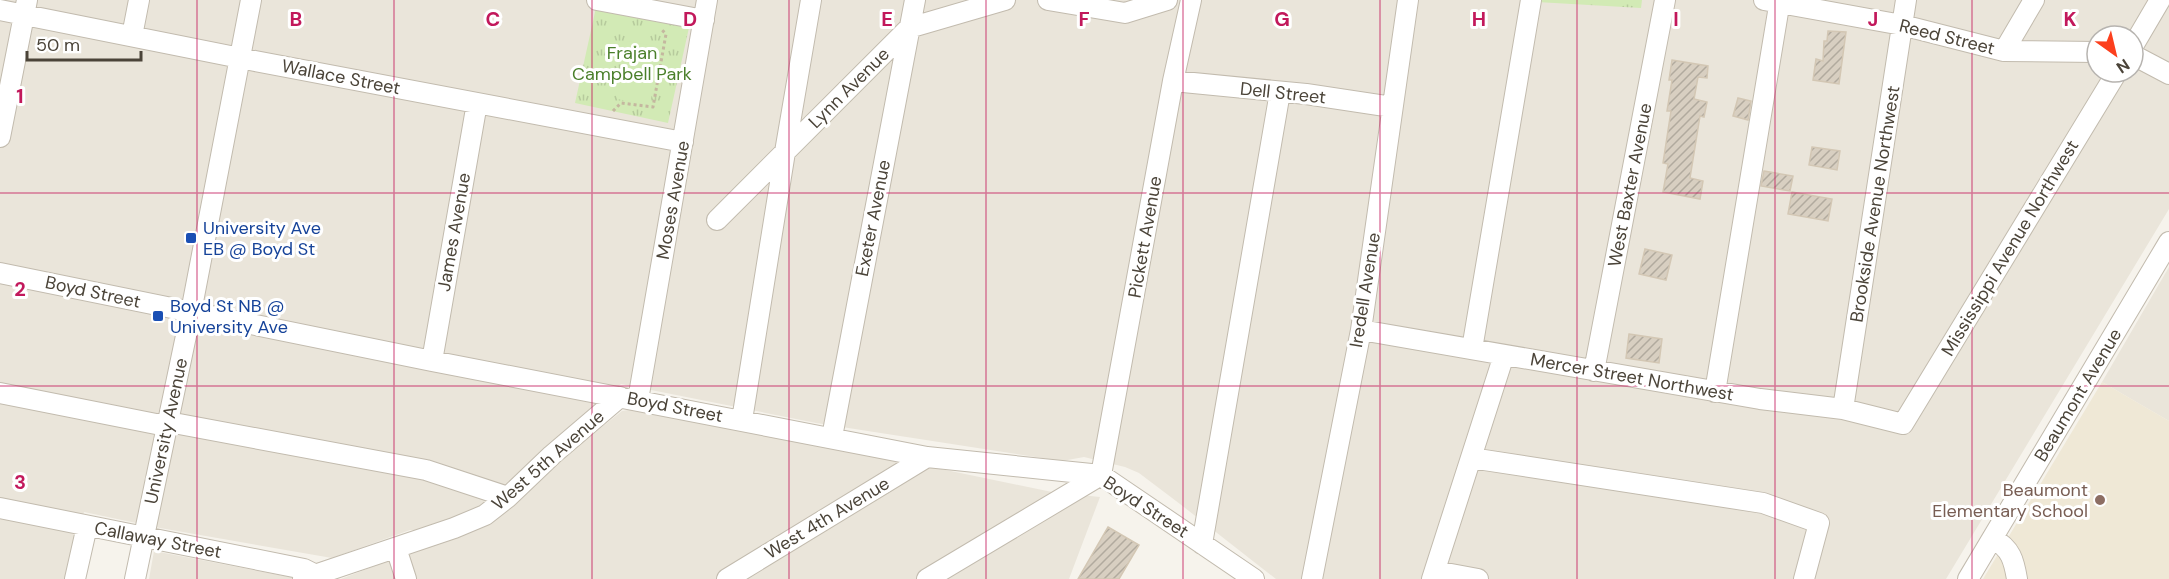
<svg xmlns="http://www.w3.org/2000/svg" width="2169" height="579" font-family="'DM Sans',sans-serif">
<defs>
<pattern id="grass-tufts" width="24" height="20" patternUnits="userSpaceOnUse" patternTransform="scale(1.5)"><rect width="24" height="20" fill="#d2eab5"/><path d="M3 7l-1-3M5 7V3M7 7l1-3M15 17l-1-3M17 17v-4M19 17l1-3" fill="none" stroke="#b6ca9c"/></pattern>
<pattern id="building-hatch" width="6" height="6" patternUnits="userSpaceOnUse" patternTransform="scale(1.5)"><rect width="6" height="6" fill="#d8cfc1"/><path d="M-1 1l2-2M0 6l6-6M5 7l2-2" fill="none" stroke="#b1aa9e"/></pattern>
</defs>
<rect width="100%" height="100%" fill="#f6f3ec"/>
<path fill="#eae5da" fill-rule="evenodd" d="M0,0h2169v209l-223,370h-670l-96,-75 -41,-31 -14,-6 -41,-10 -22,4 -246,-38 -195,-39 -137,125 -54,21h-20l-78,28 -172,-30 -76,-16 -19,67h-65zM2097,36h36v36h-36z
M2169,267v154l-67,-39z
M640,408l253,48 48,13 111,23 48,5 -31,82h-728l85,-33 143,-93 53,-42z
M154,551l146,28h-151z"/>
<path fill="#efe8d6" d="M2102,382l67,39v158h-186z"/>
<path fill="url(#grass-tufts)" d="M1537,0h105l-1,8 -104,-6z
M597,3l93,20 -22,100 -93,-20z"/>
<path fill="#d2eab5" d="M627,41l33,6 -10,58 -33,-6z"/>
<path fill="url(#building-hatch)" stroke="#d3c7b4" stroke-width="1.5" d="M1828,31l18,1 -7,52 -26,-4 3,-21 7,2 1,-20h3z
M1672,60l36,6 -1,12 -9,-1 -4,22 13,3 -3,15 -4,-1 -10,62 13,3 -3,18 -37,-7 5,-28 -5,-1 8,-52h-4l5,-31h-3z
M1738,98l13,3 -3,19 -15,-4z
M1812,147l28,4 -3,19 -28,-5z
M1764,171l29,5 -3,15 -29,-5z
M1792,192l40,7 -4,22 -40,-7z
M1645,249l27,6 -6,25 -27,-6z
M1629,334l33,5 -3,24 -33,-5z
M1108,527l31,18 -20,34h-41z"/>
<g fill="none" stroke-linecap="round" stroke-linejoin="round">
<g stroke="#c2bbae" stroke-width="22">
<path id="minor" d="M597,0l107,20
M1048,0l77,13 42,-13
M1764,0l138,25 102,26 93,1
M0,10l255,51 428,81
M132,36l7,-36
M2133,46l27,-46
M2004,51l30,-51
M2133,55l36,19
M1173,81l133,13 86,13
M0,137l27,-137
M717,220l192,-192 96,-28
M0,273l432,88 495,96 174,18 153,104
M1361,330l399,69 83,10 60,15 214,-352
M1472,349l59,-349
M432,361l45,-258
M1594,371l71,-371
M1715,392l65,-392
M0,393l156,31h23l247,46 82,27
M638,400l69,-400
M1843,409l63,-409
M742,420l43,-268 26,-152
M832,437l83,-437
M1471,458l292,45 56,20 -15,56
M0,508l304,61 12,6
M1993,539c18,9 21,22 24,40
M1202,544l78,-452
M396,548l10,31
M1435,571l43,8
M75,579l12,-53
M135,579l56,-267 60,-312
M303,579l151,-51 31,-13 23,-18 44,-42 68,-58
M727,579l200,-122
M927,579l174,-104 72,-394 18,-81
M1312,579l49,-249 47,-330
M1432,579l72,-224
M1968,579l201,-337"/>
</g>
<path stroke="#c4b79f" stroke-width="3" stroke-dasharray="3 3" stroke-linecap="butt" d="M613,111l8,-8 32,4 13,-73 -5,-5"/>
<use href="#minor" stroke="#fff" stroke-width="20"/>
</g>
<path fill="none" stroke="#c2185b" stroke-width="1.5" stroke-opacity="0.55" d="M197,0v579M394,0v579M592,0v579M789,0v579M986,0v579M1183,0v579M1380,0v579M1577,0v579M1775,0v579M1972,0v579M0,193h2169M0,386h2169"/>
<g fill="#1a4fb4" stroke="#fff" stroke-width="2">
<rect x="185" y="232" width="12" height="12" rx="3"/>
<rect x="152" y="310" width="12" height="12" rx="3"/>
</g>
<circle fill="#8d6e63" stroke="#fff" stroke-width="2" cx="2100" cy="500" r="6"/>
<g text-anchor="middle" stroke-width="6" stroke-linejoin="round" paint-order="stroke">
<g font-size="18" fill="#4b4439" stroke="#fff">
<text transform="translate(1947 37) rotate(14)" y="6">Reed Street</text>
<text transform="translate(341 77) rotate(11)" y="6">Wallace Street</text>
<text transform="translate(849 88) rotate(-45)" y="6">Lynn Avenue</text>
<text transform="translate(1283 93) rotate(6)" y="6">Dell Street</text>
<text transform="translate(1630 185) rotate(-79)" y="6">West Baxter Avenue</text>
<text transform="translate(673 200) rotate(-80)" y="6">Moses Avenue</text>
<text transform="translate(1875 204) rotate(-81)" y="6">Brookside Avenue Northwest</text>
<text transform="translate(873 218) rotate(-79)" y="6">Exeter Avenue</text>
<text transform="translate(454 232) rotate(-80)" y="6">James Avenue</text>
<text transform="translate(1145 237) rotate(-80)" y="6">Pickett Avenue</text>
<text transform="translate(2010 248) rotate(-59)" y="6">Mississippi Avenue Northwest</text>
<text transform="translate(1365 290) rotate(-81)" y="6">Iredell Avenue</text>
<text transform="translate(93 292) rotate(12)" y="6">Boyd Street</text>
<text transform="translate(1632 377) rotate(10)" y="6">Mercer Street Northwest</text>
<text transform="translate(2078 395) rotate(-59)" y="6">Beaumont Avenue</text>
<text transform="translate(675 407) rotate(11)" y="6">Boyd Street</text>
<text transform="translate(166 431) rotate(-78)" y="6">University Avenue</text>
<text transform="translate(548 460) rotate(-41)" y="6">West 5th Avenue</text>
<text transform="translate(1146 507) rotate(33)" y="6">Boyd Street</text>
<text transform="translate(827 518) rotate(-31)" y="6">West 4th Avenue</text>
<text transform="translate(158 540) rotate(11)" y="6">Callaway Street</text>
</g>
<g font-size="18" fill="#4a7f2a" stroke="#fff">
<text x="632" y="59">Frajan<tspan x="632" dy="21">Campbell Park</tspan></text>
</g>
<g font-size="18" fill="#164399" stroke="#fff" text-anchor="start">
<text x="203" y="234">University Ave<tspan x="203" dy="21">EB @ Boyd St</tspan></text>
<text x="170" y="312">Boyd St NB @<tspan x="170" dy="21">University Ave</tspan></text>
</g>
<g font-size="18" fill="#785e54" stroke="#fff" text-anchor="end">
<text x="2088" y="496">Beaumont<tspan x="2088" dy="21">Elementary School</tspan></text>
</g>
</g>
<g font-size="20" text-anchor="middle" font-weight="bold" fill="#c2185b" stroke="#fff" stroke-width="6" stroke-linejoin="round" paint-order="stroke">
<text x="296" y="26">B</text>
<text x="493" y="26">C</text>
<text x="690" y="26">D</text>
<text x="887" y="26">E</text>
<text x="1084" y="26">F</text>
<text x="1282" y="26">G</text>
<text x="1479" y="26">H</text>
<text x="1676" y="26">I</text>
<text x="1873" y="26">J</text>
<text x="2070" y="26">K</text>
<text x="20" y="103">1</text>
<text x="20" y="296">2</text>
<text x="20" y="489">3</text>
</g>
<g transform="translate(2115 54) rotate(146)"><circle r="28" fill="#ffffff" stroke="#b7b4b0" stroke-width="1.5"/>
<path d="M0-4.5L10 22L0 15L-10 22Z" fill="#fc3f1d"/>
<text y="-9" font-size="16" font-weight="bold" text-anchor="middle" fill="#4b4439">N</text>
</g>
<path d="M27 51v9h114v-9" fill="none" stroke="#4b4439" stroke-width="3"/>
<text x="36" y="51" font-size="18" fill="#4b4439" stroke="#ffffff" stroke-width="4.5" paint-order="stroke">50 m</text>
</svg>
